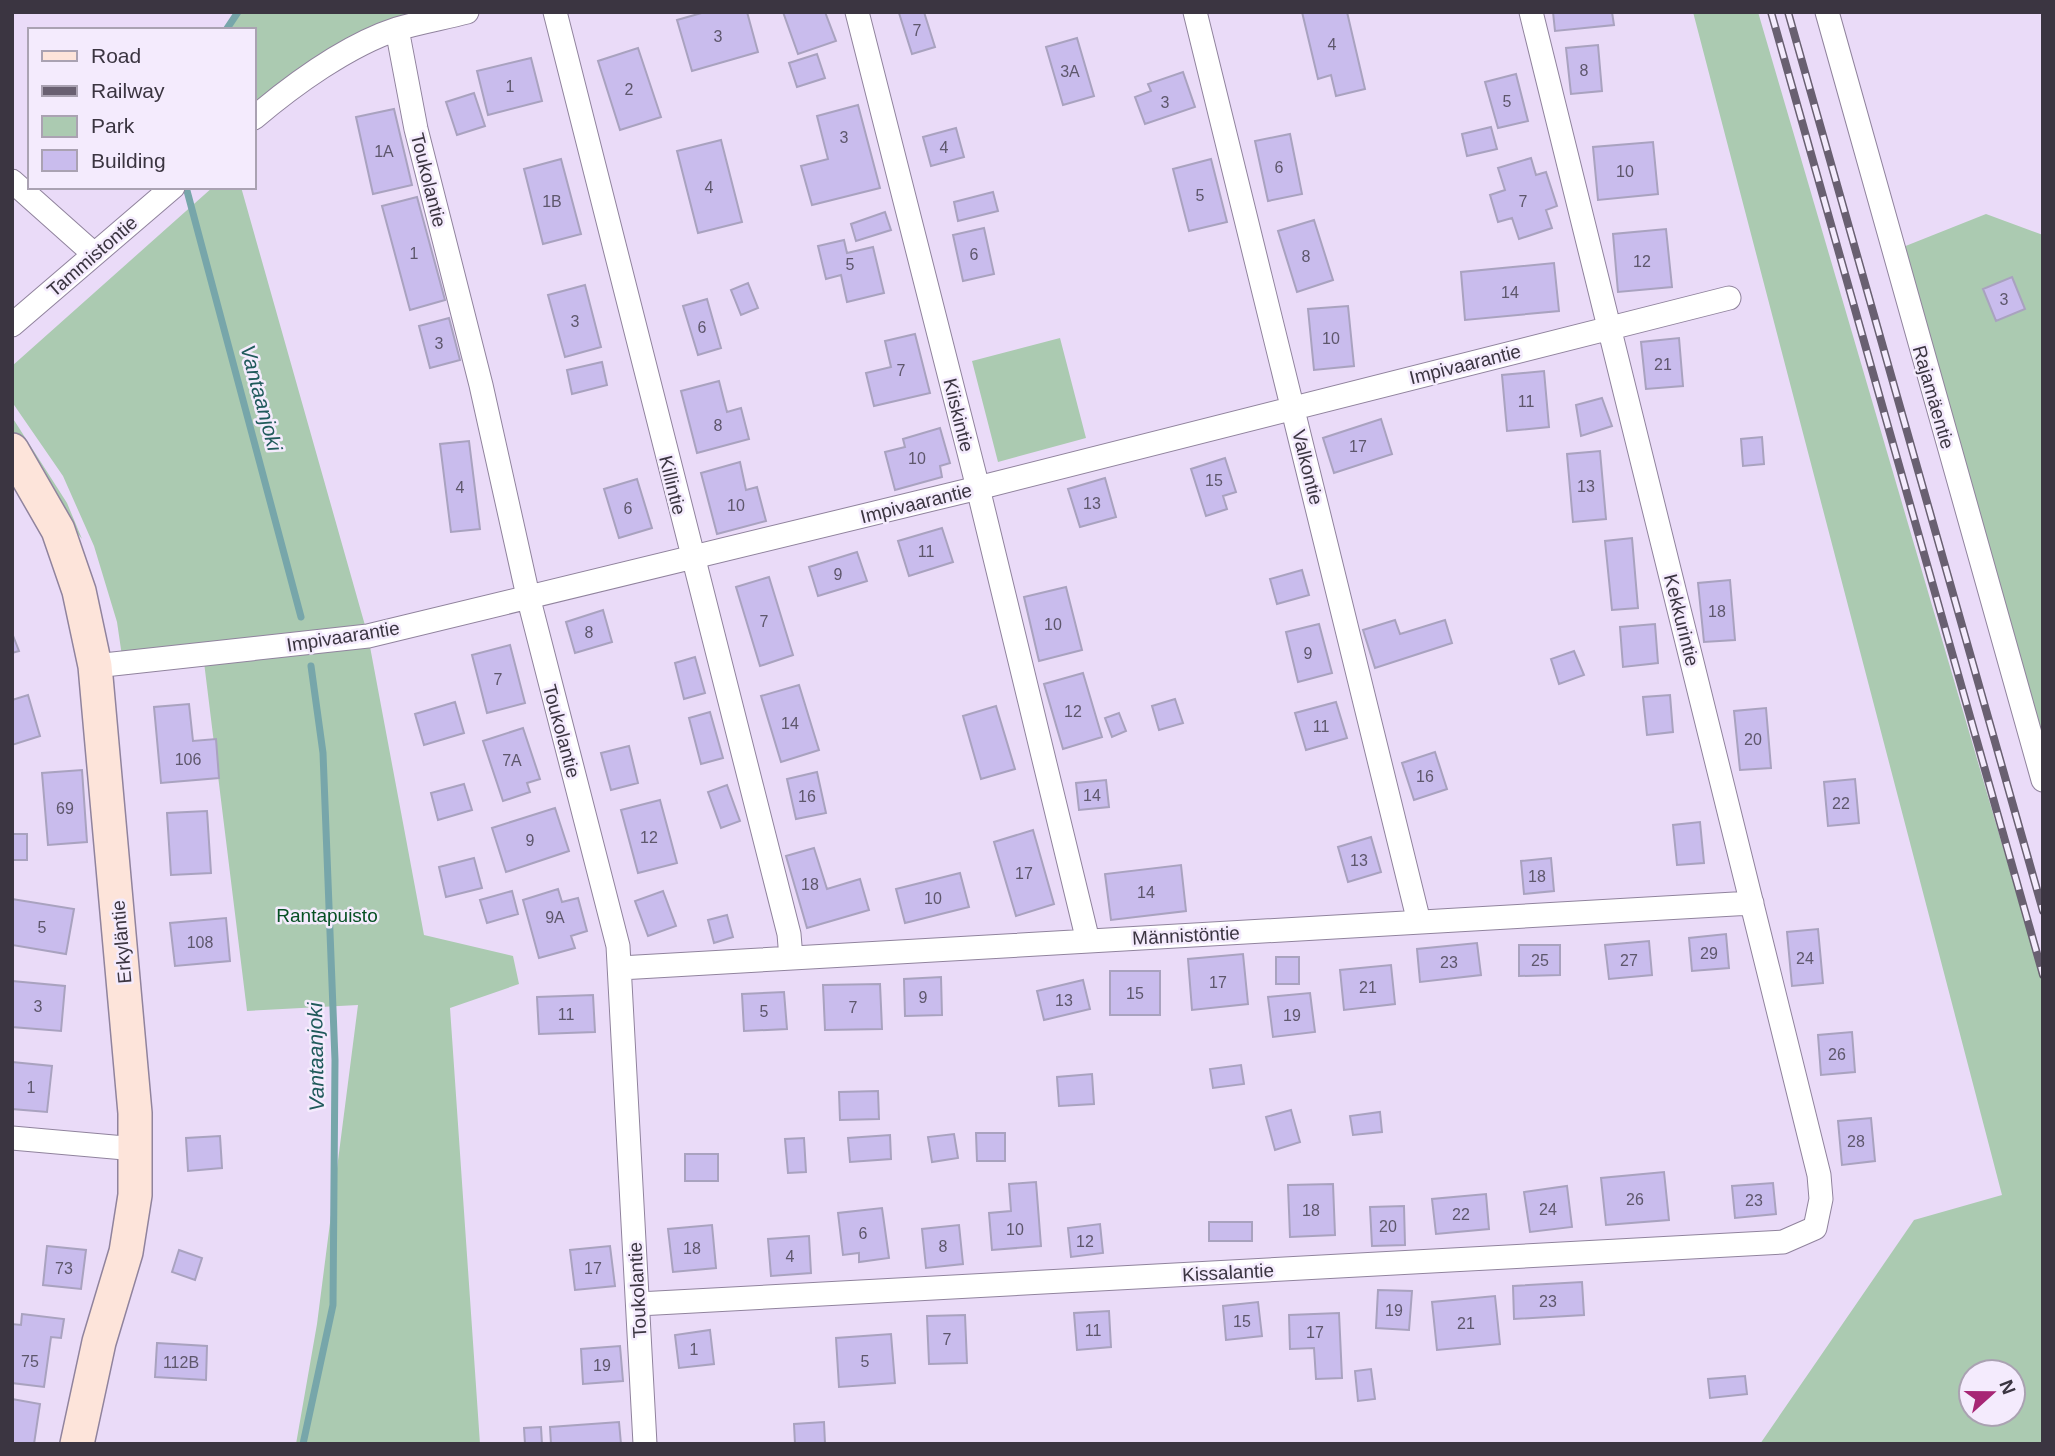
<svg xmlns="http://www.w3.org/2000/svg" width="2055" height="1456" font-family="Arial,sans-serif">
<rect width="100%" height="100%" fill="#eadbf8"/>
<path fill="#abcab1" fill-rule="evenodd" d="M238,12h202l-58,15 -128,93v-90h-28z
M1693,12h65l285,972v460h-283l154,-224 88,-25zM2013,1372v42h-42v-42z
M213,187h28l127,449 56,299 89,21 6,28 -69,24 30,436h-184l21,-120 41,-319 -111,6 -44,-357 -80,9 -6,-41 -23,-76 -31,-70 -51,-74v-36z
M1986,214l57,21v545l-150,-529z
M1060,338l26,100 -88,24 -26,-101z
M12,417l55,86 15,36 -24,-31 -46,-74z"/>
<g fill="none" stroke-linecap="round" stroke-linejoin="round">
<path stroke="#77a6aa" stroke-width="7" d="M226,30l12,-18
M186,187l115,430
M303,1444l30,-139 2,-245 -12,-307 -12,-87"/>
</g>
<path fill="#c9bced" stroke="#a9a2bf" stroke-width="2" d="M705,12h42l11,40 -66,19 -15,-51z
M783,12h42l11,29 -38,13z
M924,12l11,35 -23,7 -13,-41z
M1302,12h45l18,77 -29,7 -5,-21 -13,4z
M1553,12h59l2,13 -59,6z
M1077,38l17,58 -31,9 -17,-58z
M1598,45l4,46 -31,3 -5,-46z
M638,48l23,69 -41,13 -22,-69z
M817,54l8,24 -28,9 -8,-24z
M531,58l11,43 -54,14 -11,-44z
M1183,72l12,35 -50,17 -10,-27 16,-6 -3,-7z
M1516,74l12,47 -30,7 -13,-46z
M474,93l11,33 -28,9 -11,-33z
M858,105l22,83 -68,17 -11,-39 27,-7 -11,-43z
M394,109l18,76 -39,9 -17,-77z
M1491,127l6,22 -30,7 -5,-22z
M956,128l8,29 -33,9 -8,-29z
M1290,134l12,60 -34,7 -13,-60z
M721,140l21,82 -44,11 -21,-82z
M1653,142l5,52 -60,6 -5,-53z
M1531,158l5,17 10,-3 11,34 -11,4 6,18 -33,11 -7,-21 -14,4 -8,-27 15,-5 -7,-22z
M561,159l20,75 -38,10 -19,-75z
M1211,159l16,63 -38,9 -16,-62z
M993,192l5,19 -40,10 -4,-19z
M417,197l28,103 -35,10 -28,-104z
M885,212l6,18 -35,11 -5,-17z
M1314,220l19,60 -36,12 -19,-61z
M984,228l10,46 -31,7 -10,-46z
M1666,229l6,58 -54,5 -5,-58z
M844,240l3,13 26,-6 11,46 -37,9 -6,-27 -15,4 -8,-33z
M1554,263l5,48 -94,9 -4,-48z
M2012,277l13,32 -29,12 -13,-32z
M748,283l10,25 -17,7 -10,-25z
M585,285l16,62 -36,10 -17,-62z
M707,299l14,49 -23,7 -15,-49z
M1348,306l6,60 -40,4 -6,-61z
M449,318l11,42 -30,8 -11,-42z
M915,334l15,59 -56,13 -8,-33 25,-6 -6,-26z
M1679,338l4,48 -37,3 -5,-47z
M602,362l5,23 -35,9 -5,-24z
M1544,371l5,56 -42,4 -5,-56z
M719,381l8,31 14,-4 8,31 -52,14 -16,-62z
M1602,398l10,28 -31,10 -5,-31z
M1381,419l11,35 -58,19 -11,-35z
M940,428l10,35 -10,3 2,11 -47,13 -10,-38 20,-5 -2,-8z
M1762,437l2,27 -21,2 -2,-27z
M469,441l11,88 -29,3 -11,-88z
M1600,451l6,68 -33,3 -6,-68z
M1225,458l11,34 -13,4 4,13 -21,7 -15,-47z
M740,462l6,28 11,-3 9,34 -49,13 -16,-61z
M1105,478l11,39 -36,10 -12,-38z
M637,479l15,49 -33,10 -15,-49z
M942,528l11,34 -44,14 -11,-35z
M1632,538l6,70 -26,2 -7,-69z
M857,552l10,29 -49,15 -9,-29z
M1302,570l7,25 -32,9 -7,-25z
M769,577l24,78 -33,11 -24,-79z
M1730,580l5,60 -31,2 -6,-59z
M1066,587l16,63 -43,11 -15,-64z
M603,610l9,32 -37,11 -9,-31z
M1395,620l5,14 45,-14 7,23 -77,25 -12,-38z
M1319,624l13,49 -34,9 -12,-50z
M1655,624l3,39 -35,4 -3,-40z
M12,633l7,18 -7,2z
M510,645l15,58 -38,10 -15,-58z
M1574,651l10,24 -25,9 -8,-25z
M695,657l10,36 -21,6 -9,-36z
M1083,673l19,64 -39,12 -19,-65z
M799,685l20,65 -38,12 -20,-66z
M28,695l12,41 -28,9v-45z
M1670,695l3,37 -26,3 -4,-38z
M1175,699l8,24 -24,7 -7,-24z
M455,702l9,31 -40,12 -9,-31z
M1336,702l11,36 -41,12 -11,-37z
M189,704l4,37 23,-2 3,39 -58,5 -7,-76z
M996,706l19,63 -34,10 -18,-63z
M1766,708l5,60 -31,2 -6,-59z
M710,712l13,46 -22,6 -12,-46z
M1119,713l7,18 -14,6 -7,-19z
M523,728l17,51 -13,4 3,9 -27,9 -20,-60z
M629,746l9,37 -27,7 -10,-37z
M1435,752l12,37 -33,11 -12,-37z
M82,770l5,72 -39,3 -6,-72z
M817,772l9,41 -30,6 -9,-40z
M1855,779l4,44 -31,3 -4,-44z
M1106,780l3,27 -30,3 -3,-27z
M464,784l8,26 -34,10 -7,-27z
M727,785l13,36 -19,7 -13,-36z
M660,800l17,63 -39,10 -17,-63z
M555,808l14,43 -63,21 -14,-44z
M207,811l4,62 -40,2 -4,-62z
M1700,822l4,41 -27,2 -4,-40z
M1033,830l21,74 -38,12 -22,-74z
M12,834h15v26h-15z
M1371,837l10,35 -33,10 -10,-35z
M814,848l13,41 33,-10 9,31 -62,18 -21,-72z
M474,858l8,30 -36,9 -7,-30z
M1551,858l3,33 -30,3 -3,-33z
M1181,865l5,46 -75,9 -6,-46z
M960,873l9,34 -64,16 -9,-34z
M558,889l4,13 16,-4 9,33 -16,5 4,12 -36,10 -16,-58z
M512,891l6,23 -31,9 -7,-23z
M663,891l13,35 -28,10 -13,-35z
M12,899l62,10 -8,45 -54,-9z
M727,915l6,22 -19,6 -6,-23z
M226,918l4,43 -55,5 -5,-43z
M1818,929l5,54 -31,3 -5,-54z
M1726,934l3,34 -37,3 -3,-33z
M1649,941l3,34 -43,4 -4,-34z
M1477,943l4,32 -61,7 -3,-33z
M1519,945h41v30l-41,1z
M1243,954l5,50 -56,6 -4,-51z
M1276,957h23v27h-23z
M1391,965l4,39 -51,6 -4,-40z
M1110,971h50v44h-50z
M941,977l1,38 -37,1 -1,-37z
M1083,980l7,29 -46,11 -7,-29z
M12,981l53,5 -4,45 -49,-4z
M880,984l2,45 -57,1 -2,-45z
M784,992l3,37 -43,2 -2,-37z
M1310,993l5,39 -42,5 -5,-40z
M593,995l2,37 -56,2 -2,-37z
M1852,1032l3,40 -34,3 -3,-40z
M12,1062l40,4 -5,46 -35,-3z
M1241,1065l3,19 -31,4 -3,-19z
M1092,1074l2,30 -35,2 -2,-29z
M878,1091l1,28 -39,1 -1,-28z
M1291,1110l9,32 -25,8 -9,-33z
M1380,1112l2,20 -29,3 -3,-19z
M1871,1118l4,43 -33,4 -4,-44z
M976,1133h29v28h-28z
M954,1134l4,24 -26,4 -4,-25z
M890,1135l1,24 -41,3 -2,-24z
M220,1136l2,32 -34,3 -2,-33z
M804,1138l2,34 -18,1 -3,-34z
M685,1154h33v27h-33z
M1664,1172l5,48 -63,5 -5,-47z
M1036,1182l5,64 -49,4 -3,-37 22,-2 -2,-27z
M1773,1183l3,31 -41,4 -3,-32z
M1333,1184l2,51 -45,2 -2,-52z
M1567,1186l5,41 -42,5 -6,-40z
M1486,1194l3,35 -53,5 -4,-35z
M1404,1206l1,39 -33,1 -2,-39z
M882,1208l7,50 -30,4v-9l-16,2 -5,-42z
M1209,1222h43v19h-43z
M1100,1224l3,29 -32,4 -3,-29z
M712,1225l4,43 -43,4 -5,-43z
M959,1225l4,39 -37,4 -4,-39z
M809,1236l2,37 -40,3 -3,-37z
M47,1246l39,4 -5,39 -38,-4z
M610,1246l5,40 -40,4 -5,-40z
M179,1250l23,8 -7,22 -23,-8z
M1582,1282l2,33 -70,4 -1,-33z
M1378,1290l34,1 -3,39 -33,-2z
M1495,1296l5,48 -63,6 -5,-48z
M1258,1302l4,34 -36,4 -3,-34z
M1109,1311l2,36 -34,3 -3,-37z
M1339,1313l3,65 -26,1 -2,-31 -24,1 -1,-34z
M22,1314l42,5 -3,19 -10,-1 -7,50 -32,-4v-59l9,1z
M965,1315l2,48 -38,1 -2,-48z
M710,1330l4,34 -35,4 -4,-33z
M891,1334l4,49 -56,4 -3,-49z
M157,1343l50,3 -1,34 -51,-3z
M620,1346l3,35 -40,3 -2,-35z
M1371,1369l4,30 -17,2 -3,-30z
M1745,1376l2,18 -37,4 -2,-19z
M12,1399l28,5 -6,40h-22z
M619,1422l2,22h-70l-1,-17z
M824,1422l1,22h-30l-1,-20z
M541,1427l1,17h-17l-1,-16z"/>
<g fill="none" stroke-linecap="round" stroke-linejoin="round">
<g stroke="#90839d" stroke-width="25">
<path id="street" d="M555,12l234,922 2,24
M857,12l121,476 110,453
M1195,12l224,910
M1827,12l216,768
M397,29l19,100 65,256 47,211 90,350 27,498
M254,118c39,-33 94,-73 143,-89 23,-7 47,-11 70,-17
M12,181l82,73
M12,325l161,-138
M95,666l273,-30 610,-148 751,-190
M620,968l1132,-65
M12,1138l124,11
M638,1304l1145,-62 32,-14 6,-29 -2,-24 -288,-1163"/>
</g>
<g stroke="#90839d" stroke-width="36">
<path id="secondary" d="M12,450l46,80 21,61 16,75 40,447v82l-9,57 -27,90 -22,102"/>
</g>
<use href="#street" stroke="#fff" stroke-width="23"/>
<use href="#secondary" stroke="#fde4da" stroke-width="33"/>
<g stroke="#696071" stroke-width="8">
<path id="rail" d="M1771,12l272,963
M1788,12l255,899"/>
</g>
<use href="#rail" stroke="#f4ebfd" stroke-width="5" stroke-dasharray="16" stroke-linecap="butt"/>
</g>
<g text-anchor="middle" stroke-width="5" stroke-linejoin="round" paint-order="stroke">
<g font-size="16" fill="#5e576c">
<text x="917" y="36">7</text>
<text x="718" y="42">3</text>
<text x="1332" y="50">4</text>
<text x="1584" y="76">8</text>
<text x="1070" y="77">3A</text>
<text x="510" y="92">1</text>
<text x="629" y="95">2</text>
<text x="1507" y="107">5</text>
<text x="1165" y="108">3</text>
<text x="844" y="143">3</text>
<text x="944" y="153">4</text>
<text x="384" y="157">1A</text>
<text x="1279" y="173">6</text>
<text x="1625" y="177">10</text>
<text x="709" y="193">4</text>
<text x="1200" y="201">5</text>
<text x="552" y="207">1B</text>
<text x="1523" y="207">7</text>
<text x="414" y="259">1</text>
<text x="974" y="260">6</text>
<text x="1306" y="262">8</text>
<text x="1642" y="267">12</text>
<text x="850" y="270">5</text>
<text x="1510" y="298">14</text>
<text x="2004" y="305">3</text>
<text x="575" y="327">3</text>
<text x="702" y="333">6</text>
<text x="1331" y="344">10</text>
<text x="439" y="349">3</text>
<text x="1663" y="370">21</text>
<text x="901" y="376">7</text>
<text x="1526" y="407">11</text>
<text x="718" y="431">8</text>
<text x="1358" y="452">17</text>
<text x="917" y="464">10</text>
<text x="1214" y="486">15</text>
<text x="1586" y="492">13</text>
<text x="460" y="493">4</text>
<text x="1092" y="509">13</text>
<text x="736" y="511">10</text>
<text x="628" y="514">6</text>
<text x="926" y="557">11</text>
<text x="838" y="580">9</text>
<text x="1717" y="617">18</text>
<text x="764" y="627">7</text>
<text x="1053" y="630">10</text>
<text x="589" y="638">8</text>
<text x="1308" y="659">9</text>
<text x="498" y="685">7</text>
<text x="1073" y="717">12</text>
<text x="790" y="729">14</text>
<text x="1321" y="732">11</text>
<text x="1753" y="745">20</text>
<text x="188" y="765">106</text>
<text x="512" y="766">7A</text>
<text x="1425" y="782">16</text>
<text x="1092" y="801">14</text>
<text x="807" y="802">16</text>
<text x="1841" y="809">22</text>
<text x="65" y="814">69</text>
<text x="649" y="843">12</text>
<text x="530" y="846">9</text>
<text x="1359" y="866">13</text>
<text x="1024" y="879">17</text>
<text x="1537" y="882">18</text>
<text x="810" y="890">18</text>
<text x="1146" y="898">14</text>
<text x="933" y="904">10</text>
<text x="555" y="923">9A</text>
<text x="42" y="933">5</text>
<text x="200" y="948">108</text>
<text x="1709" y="959">29</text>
<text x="1805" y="964">24</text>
<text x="1540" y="966">25</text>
<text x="1629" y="966">27</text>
<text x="1449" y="968">23</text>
<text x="1218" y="988">17</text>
<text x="1368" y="993">21</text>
<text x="1135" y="999">15</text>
<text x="923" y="1003">9</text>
<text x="1064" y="1006">13</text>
<text x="38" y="1012">3</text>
<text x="853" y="1013">7</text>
<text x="764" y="1017">5</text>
<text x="566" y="1020">11</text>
<text x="1292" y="1021">19</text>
<text x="1837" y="1060">26</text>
<text x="31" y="1093">1</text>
<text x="1856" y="1147">28</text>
<text x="1635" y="1205">26</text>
<text x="1754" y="1206">23</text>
<text x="1548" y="1215">24</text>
<text x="1311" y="1216">18</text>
<text x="1461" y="1220">22</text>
<text x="1388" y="1232">20</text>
<text x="1015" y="1235">10</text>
<text x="863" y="1239">6</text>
<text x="1085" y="1247">12</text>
<text x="943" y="1252">8</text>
<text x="692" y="1254">18</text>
<text x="790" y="1262">4</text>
<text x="64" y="1274">73</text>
<text x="593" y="1274">17</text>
<text x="1548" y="1307">23</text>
<text x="1394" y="1316">19</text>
<text x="1242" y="1327">15</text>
<text x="1466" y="1329">21</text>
<text x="1093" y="1336">11</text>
<text x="1315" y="1338">17</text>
<text x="947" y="1345">7</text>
<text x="694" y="1355">1</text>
<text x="30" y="1367">75</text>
<text x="865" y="1367">5</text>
<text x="181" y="1368">112B</text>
<text x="602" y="1371">19</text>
</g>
<g font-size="19" fill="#3b3541" stroke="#f4ebfd">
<text transform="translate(429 180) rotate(76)" y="7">Toukolantie</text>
<text transform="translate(92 256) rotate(-41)" y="7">Tammistontie</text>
<text transform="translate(1465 364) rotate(-14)" y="7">Impivaarantie</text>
<text transform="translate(1934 397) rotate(74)" y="7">Rajamäentie</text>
<text transform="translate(959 415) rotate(76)" y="7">Kiiskintie</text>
<text transform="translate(1308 467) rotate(76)" y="7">Valkontie</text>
<text transform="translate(673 485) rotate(76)" y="7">Killintie</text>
<text transform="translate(916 503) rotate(-14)" y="7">Impivaarantie</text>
<text transform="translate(1682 620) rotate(76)" y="7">Kekkurintie</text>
<text transform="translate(343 636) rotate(-9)" y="7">Impivaarantie</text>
<text transform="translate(562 731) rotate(75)" y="7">Toukolantie</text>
<text transform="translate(1186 935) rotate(-3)" y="7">Männistöntie</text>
<text transform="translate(121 942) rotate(-95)" y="7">Erkyläntie</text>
<text transform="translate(1228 1272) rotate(-3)" y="7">Kissalantie</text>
<text transform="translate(637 1290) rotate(-93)" y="7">Toukolantie</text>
</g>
<g font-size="19" fill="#055023" stroke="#f4ebfd">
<text x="327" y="922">Rantapuisto</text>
</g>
<g font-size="21" font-style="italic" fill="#205a5b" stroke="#f4ebfd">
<text transform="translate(261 398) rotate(75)" y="7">Vantaanjoki</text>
<text transform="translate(316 1057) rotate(-91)" y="7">Vantaanjoki</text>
</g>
</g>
<rect width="2055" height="1456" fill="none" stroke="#3b3541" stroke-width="28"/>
<rect x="28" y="28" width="228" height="161" fill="#f4ebfd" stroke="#aaa2b2" stroke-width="2"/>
<rect x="42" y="51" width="35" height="10" fill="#fde4da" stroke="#aaa2b2" stroke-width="2"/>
<text x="91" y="63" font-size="21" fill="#3b3541">Road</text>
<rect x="42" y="86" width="35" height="10" fill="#696071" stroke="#aaa2b2" stroke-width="2"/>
<text x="91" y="98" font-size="21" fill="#3b3541">Railway</text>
<rect x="42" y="116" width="35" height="21" fill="#abcab1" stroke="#aaa2b2" stroke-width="2"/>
<text x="91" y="133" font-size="21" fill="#3b3541">Park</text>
<rect x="42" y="150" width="35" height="21" fill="#c9bced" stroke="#aaa2b2" stroke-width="2"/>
<text x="91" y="168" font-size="21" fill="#3b3541">Building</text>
<g transform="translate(1992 1393) rotate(69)"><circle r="33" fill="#f4ebfd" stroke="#aaa2b2" stroke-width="2"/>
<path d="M0-5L12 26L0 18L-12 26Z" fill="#a72675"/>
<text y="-10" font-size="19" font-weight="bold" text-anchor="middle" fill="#3b3541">N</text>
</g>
</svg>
